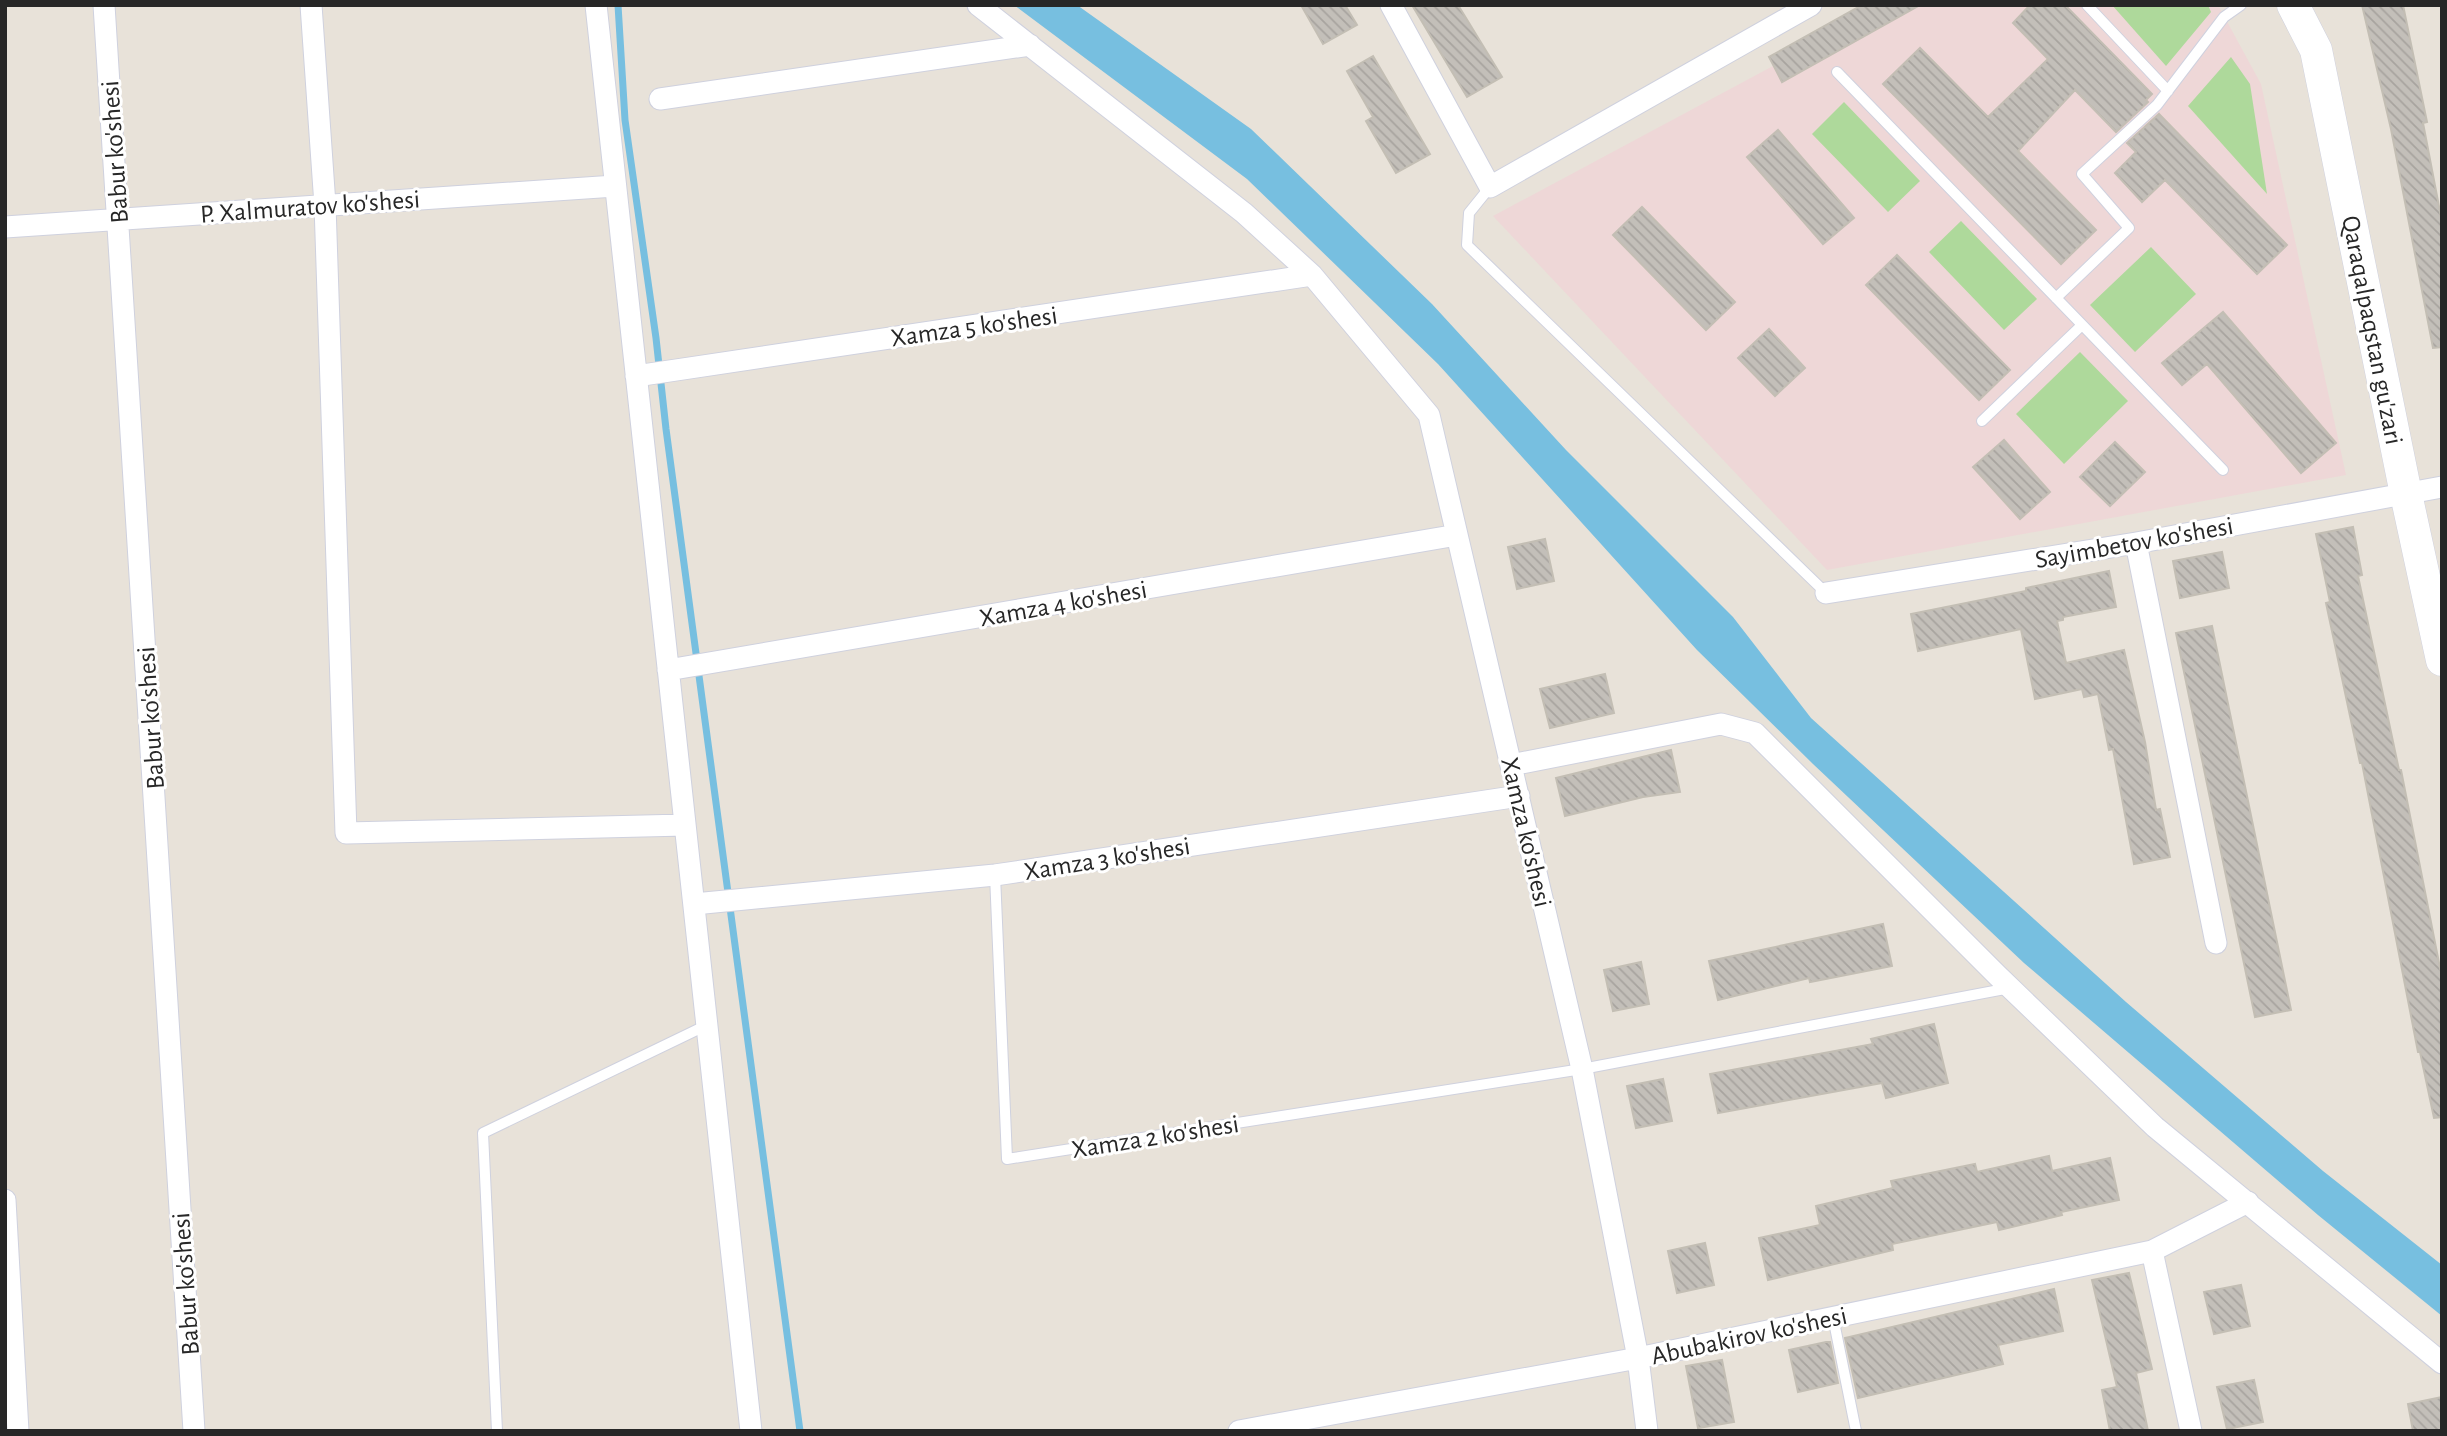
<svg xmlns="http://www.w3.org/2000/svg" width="2447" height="1436" font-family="'Alegreya Sans',sans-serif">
<defs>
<pattern id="building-back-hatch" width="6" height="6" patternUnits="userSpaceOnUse" patternTransform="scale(1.75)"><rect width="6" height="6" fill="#c3bfb9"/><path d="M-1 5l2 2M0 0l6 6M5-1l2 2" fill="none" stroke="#a8a49f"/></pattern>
</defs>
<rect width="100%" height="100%" fill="#e8e2d9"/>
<path fill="#eed7d7" d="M1920,5h298l43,79 85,391 -519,95 -334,-354 280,-150 10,16z"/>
<path fill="#aed99b" d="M2112,5h96l3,7 -45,54z
M2231,57l19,27 17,110 -79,-88z
M1844,102l76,79 -32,31 -76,-78z
M1961,221l76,78 -33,31 -75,-78z
M2151,247l45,47 -61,58 -45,-47z
M2080,352l48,49 -64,63 -48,-50z"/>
<path fill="#77bfe0" d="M1014,5h63l174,124 181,175 134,146 167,167 78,101 315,284 197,169 119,94v51l-124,-101 -294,-252 -211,-199 -116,-114 -259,-286 -191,-185z"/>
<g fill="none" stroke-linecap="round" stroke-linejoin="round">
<path stroke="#77bfe0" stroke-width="7" d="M618,5l7,115 31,218 10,91 134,1002"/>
</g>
<path fill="url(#building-back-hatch)" stroke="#c3beb4" stroke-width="2" d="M1301,5h44l12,20 -34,19z
M1412,5h46l44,72 -35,20z
M1862,5h58l-138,77 -13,-25z
M2030,5h35l87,89 -6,6 2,2 -32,30 -41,-42 -57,61 78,79 -35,34 -178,-180 37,-36 68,69 60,-58 -35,-36z
M2362,5h41l24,117 -4,1 19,99v125l-9,1 -42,-219z
M1373,56l57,98 -34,19 -30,-52 7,-4 -26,-46z
M2159,114l128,131 -30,29 -92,-94 -23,22 -27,-29 21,-21 -9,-9z
M1778,130l76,88 -31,26 -76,-87z
M1642,207l93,95 -29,28 -93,-95z
M1897,255l113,115 -31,30 -113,-115z
M2223,312l113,131 -35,30 -94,-109 -25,21 -20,-22z
M1769,329l36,39 -30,28 -37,-38z
M2004,440l46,52 -30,27 -47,-52z
M2115,442l30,30 -35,34 -30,-29z
M2353,527l9,48 -4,1 41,194h2l41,208v139l-8,1 -14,-66h-2l-56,-289h-2l-34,-160 4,-1 -14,-68z
M1545,539l9,42 -37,8 -9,-42z
M2222,552l7,36 -49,10 -7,-37z
M2109,571l7,36 -53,10v3l-6,1 9,42 58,-13 21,92 11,68 4,-1 10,48 -36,7 -21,-115 -4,1 -11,-56 -14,3 -2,-8 -47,10 -14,-70 -103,22 -7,-37 115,-23v-3z
M2212,626l79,384 -36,7 -79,-384z
M1605,674l9,39 -64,15 -10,-39z
M1671,750l9,42 -37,5 -78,19 -9,-38z
M1883,924l9,42 -82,16 -1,-4 -91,22 -9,-39z
M1641,962l8,42 -36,7 -9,-41z
M1934,1024l14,59 -62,15 -4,-15 -164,30 -8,-39 163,-30 -2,-5z
M1663,1079l9,42 -36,7 -9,-42z
M2049,1156l3,15 58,-13 9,42 -58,12 1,3 -63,15 -2,-8 -105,22 1,6 -125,30 -9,-42 61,-13 -4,-19 77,-18 -2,-7 84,-17 2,8z
M1705,1243l9,42 -37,8 -9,-42z
M2129,1273l23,96 -16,4 12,58h-38l-8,-41 15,-3 -25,-107z
M2241,1285l9,41 -36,8 -10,-42z
M2054,1289l9,42 -65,14 5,19 -145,34 -13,-60z
M1826,1342h4l8,41 -40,9 -9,-42z
M1722,1360l12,62 -36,6 -12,-62z
M2254,1380l9,42 -36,7 -10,-42z
M2442,1397v34h-29l-5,-27z"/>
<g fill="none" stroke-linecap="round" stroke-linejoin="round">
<g stroke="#cfd1de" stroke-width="12">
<path id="lane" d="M2087,5l81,86
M1837,72l386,398
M1490,187l-21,26 -2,32 359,348
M2056,298l73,-70 -47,-54 75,-69 67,-88 17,-12
M1982,421l100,-96
M995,875l12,284 575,-90 428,-81
M1833,1317l23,114
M497,1431l-14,-298 224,-108"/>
</g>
<g stroke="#cfd1de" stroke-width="23">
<path id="street" d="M104,5l90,1426
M311,5l14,200 21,628 339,-8
M596,5l155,1426
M978,5l266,208 68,62 117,140 153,654 56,289 9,73
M1391,5l99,182 321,-182
M660,99l370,-54
M5,227l610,-41
M636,376l676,-101
M2136,543l80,400
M1826,593l310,-50 306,-56
M668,670l789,-135
M1511,765l210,-41 34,9 243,243 157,151 287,236
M694,904l301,-29 524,-79
M5,1200l13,231
M2152,1251l39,180
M1239,1431l399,-73 514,-107 96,-49"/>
</g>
<g stroke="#cfd1de" stroke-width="33">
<path id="secondary" d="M2293,5l23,45 90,444 36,166"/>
</g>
<use href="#lane" stroke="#fff" stroke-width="10"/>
<use href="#street" stroke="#fff" stroke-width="21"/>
<use href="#secondary" stroke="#fff" stroke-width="32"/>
</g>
<g text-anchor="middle" stroke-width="6" stroke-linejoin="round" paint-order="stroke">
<g font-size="26" fill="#272727" stroke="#fff">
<text transform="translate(114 152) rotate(-94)" y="9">Babur ko'shesi</text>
<text transform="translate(310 206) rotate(-4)" y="9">P. Xalmuratov ko'shesi</text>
<text transform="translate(974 326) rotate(-8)" y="9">Xamza 5 ko'shesi</text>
<text transform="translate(2373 330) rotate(79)" y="9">Qaraqalpaqstan gu'zari</text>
<text transform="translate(2134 542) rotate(-10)" y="9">Sayimbetov ko'shesi</text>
<text transform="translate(1063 603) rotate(-10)" y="9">Xamza 4 ko'shesi</text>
<text transform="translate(150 718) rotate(-94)" y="9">Babur ko'shesi</text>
<text transform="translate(1527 832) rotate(77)" y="9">Xamza ko'shesi</text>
<text transform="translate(1107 858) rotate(-9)" y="9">Xamza 3 ko'shesi</text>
<text transform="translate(1155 1136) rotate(-9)" y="9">Xamza 2 ko'shesi</text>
<text transform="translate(185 1284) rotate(-94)" y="9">Babur ko'shesi</text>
<text transform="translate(1749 1335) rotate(-12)" y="9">Abubakirov ko'shesi</text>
</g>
</g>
<rect width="2447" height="1436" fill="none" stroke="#272727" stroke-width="14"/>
</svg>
